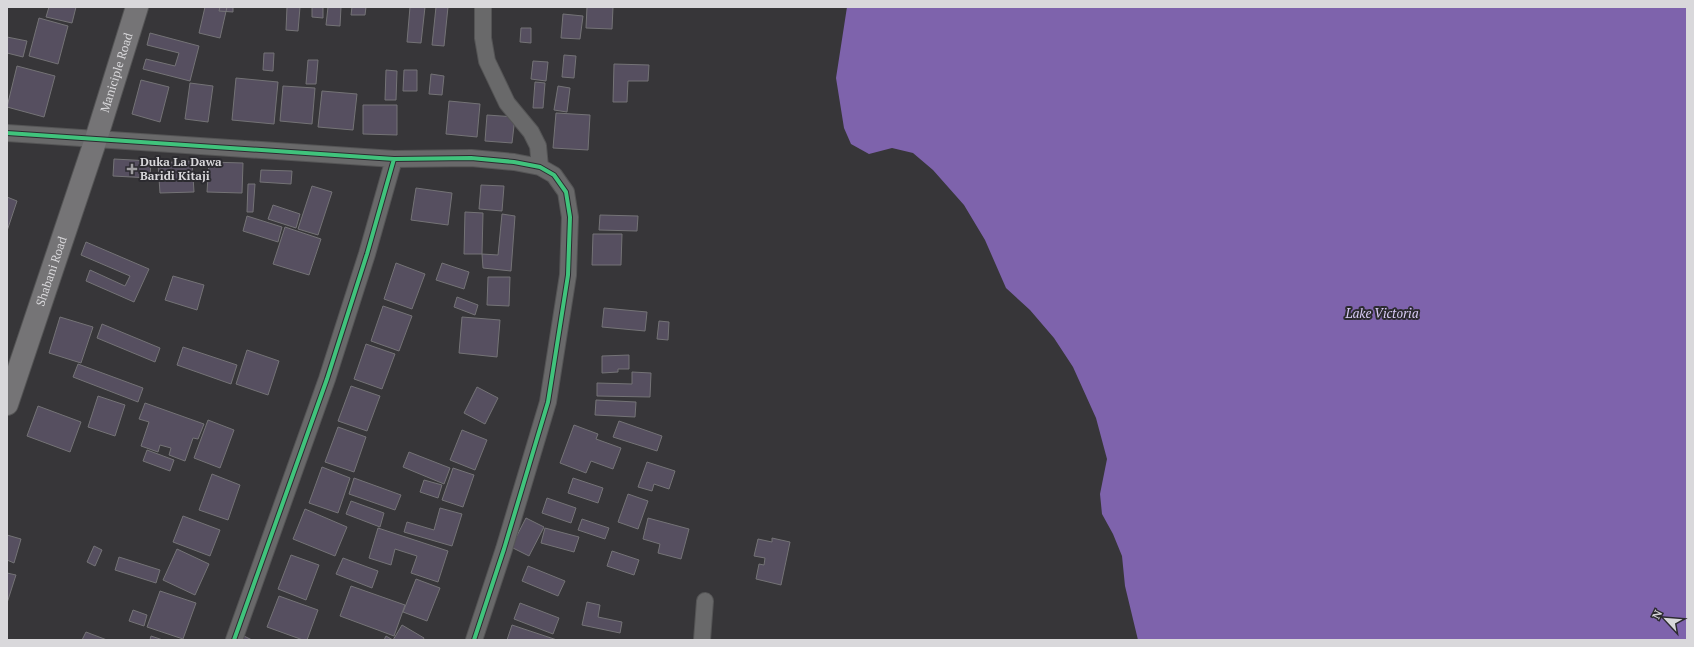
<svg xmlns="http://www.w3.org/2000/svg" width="1694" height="647" font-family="'PT Serif',serif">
<rect width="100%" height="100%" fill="#373639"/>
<path fill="#7e63ac" d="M847,7h840v633h-549l-13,-54 -3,-30 -9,-22 -11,-20 -2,-20 7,-35 -11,-41 -23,-51 -19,-29 -24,-28 -24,-22 -21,-48 -21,-35 -31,-35 -20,-17 -21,-5 -23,6 -18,-10 -7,-16 -8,-50z"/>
<path fill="#564f60" stroke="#747376" d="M49,7h27l-4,16 -26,-6z
M205,7h22l-7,31 -21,-5z
M220,7h13v5l-14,-1z
M287,7h13l-2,24 -12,-1z
M312,7h11v11l-11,-1z
M328,7h13l-1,19 -14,-1z
M352,7h14l-1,8h-14z
M410,7h15l-4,36 -14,-1z
M436,7h12l-4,39 -12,-1z
M587,7h26l-1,22 -26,-1z
M563,14l20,2 -3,23 -19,-1z
M39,18l29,8 -10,38 -29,-8z
M521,28h10v15l-11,-1z
M150,33l49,13 -9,35 -47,-12 3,-10 29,7 4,-13 -32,-8z
M7,37l20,4 -4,16 -16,-4z
M264,53h10l-1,18 -10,-1z
M564,55l12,1 -2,22 -12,-1z
M308,60h10l-2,24h-10z
M533,61l15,1 -2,19 -15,-2z
M614,64l35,1 -1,16h-20l-1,21h-14z
M17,66l38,10 -11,41 -37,-10z
M386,70l11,1 -1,29h-11z
M404,70h13v21h-14z
M431,74l13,2 -2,19 -13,-1z
M236,78l42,4 -4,42 -42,-4z
M141,80l28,7 -9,35 -28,-8z
M535,82l10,1 -2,25h-10z
M190,83l23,3 -5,36 -23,-3z
M283,86l32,2 -3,36 -32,-3z
M558,86l12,2 -3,24 -13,-2z
M322,91l35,3 -4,36 -35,-3z
M449,101l31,3 -3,33 -31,-3z
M363,105h34v30l-34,-1z
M556,113l34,2 -2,35 -35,-2z
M487,115l28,2 -3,26 -27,-2z
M114,159l37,2 -1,17 -37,-2z
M192,161l2,31 -34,1 -2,-30z
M209,162l34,1 -1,30 -35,-1z
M261,170l31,1 -1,13 -31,-2z
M248,184h7l-2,28h-6z
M481,185l23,1 -2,25 -23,-2z
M312,186l20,6 -14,43 -20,-6z
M416,188l36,5 -4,32 -37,-5z
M7,197l10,4 -10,30z
M273,205l27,9 -4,14 -28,-9z
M465,212l18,1 -1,41h-18z
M502,214l13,2 -4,55 -28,-3 -1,-14 16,1z
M600,215l38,1 -1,15 -38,-1z
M247,216l35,11 -4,15 -35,-11z
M285,227l36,12 -12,36 -36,-11z
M593,234h29l-1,31h-29z
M86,242l63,27 -15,33 -48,-21 4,-11 35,16 5,-10 -49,-21z
M396,263l29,11 -13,35 -28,-10z
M442,263l27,9 -5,17 -28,-9z
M173,276l31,9 -7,25 -32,-10z
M488,277h22l-1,29 -22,-1z
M457,297l21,8 -3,10 -21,-8z
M383,306l29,10 -13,35 -28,-10z
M604,308l43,4 -2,19 -43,-4z
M60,317l33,10 -12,36 -32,-10z
M462,317l38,3 -3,37 -38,-4z
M659,321l10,1 -1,18 -11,-1z
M102,324l58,24 -5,14 -58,-24z
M366,344l29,10 -13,35 -28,-10z
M183,347l54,18 -6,19 -54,-19z
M247,350l32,11 -11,34 -32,-11z
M629,355v14h-11v3l-16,1v-17z
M78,364l65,24 -5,14 -65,-25z
M632,372l19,1 -1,24 -53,-1v-13l35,1z
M351,386l29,10 -13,35 -29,-10z
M477,387l21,11 -13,26 -21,-11z
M98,396l27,9 -10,31 -27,-9z
M596,400l40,2 -1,15 -40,-2z
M145,403l59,21 -6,15 -5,-1 -8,23 -16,-6 2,-7 -11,-3 -2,7 -17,-6 8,-24 -10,-3z
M38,406l43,16 -11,30 -43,-16z
M208,420l26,10 -14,38 -26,-10z
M619,421l43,15 -5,15 -44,-14z
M574,425l24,9 -2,5 25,9 -8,21 -22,-8 -5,12 -26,-10z
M338,427l28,10 -12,35 -29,-10z
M462,430l25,10 -12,30 -25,-10z
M147,450l27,10 -4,11 -27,-10z
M409,452l41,16 -6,16 -41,-17z
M647,462l28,9 -6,18 -15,-5 -2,7 -14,-4z
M322,467l28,11 -12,35 -29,-10z
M453,468l21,7 -11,32 -21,-7z
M212,474l28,11 -12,35 -29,-10z
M354,478l47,17 -6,15 -46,-16z
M573,478l30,10 -5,15 -30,-10z
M424,480l18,5 -4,13 -18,-6z
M628,494l20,7 -10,28 -20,-7z
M547,498l29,10 -5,15 -29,-10z
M351,501l33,12 -4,14 -34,-13z
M440,508l22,6 -10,32 -48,-14 3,-10 27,8z
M305,509l42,18 -12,29 -42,-17z
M183,516l37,14 -10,26 -37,-14z
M526,518l18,9 -15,29 -18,-9z
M648,518l41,11 -8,30 -23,-6 2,-9 -17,-5z
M582,519l27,9 -4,11 -27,-9z
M378,528l70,23 -10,31 -27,-9 6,-17 -22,-7 -4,16 -22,-7z
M545,528l34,9 -5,15 -33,-9z
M7,535l14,4 -7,24 -7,-3z
M772,538l18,4 -9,43 -25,-6 3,-15 5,1 1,-7 -11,-2 4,-17 14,3z
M94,546l8,4 -7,16 -8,-4z
M177,549l32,15 -14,31 -32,-15z
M612,551l27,9 -5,15 -27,-9z
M291,555l28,10 -13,35 -28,-11z
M119,557l41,13 -4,13 -41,-13z
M343,558l35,13 -6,17 -36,-14z
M528,566l37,15 -7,15 -36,-15z
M7,573l9,2 -9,28z
M416,579l24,9 -13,33 -24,-9z
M351,586l54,19 -11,31 -54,-20z
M160,591l36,12 -13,36 -36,-12z
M279,596l39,14 -11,30h-4l-36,-13z
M587,602l13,3 -2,12 24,5 -2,11 -38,-8z
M520,603l39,15 -6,16 -39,-15z
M133,610l14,5 -3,11 -15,-5z
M402,625l22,13 -1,2h-39l2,-4 7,4z
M512,625l45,15h-50z
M86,632l21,8h-25z
M236,632l16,8h-20z
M151,636l12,4h-13z"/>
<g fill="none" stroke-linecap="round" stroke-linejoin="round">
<g stroke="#545455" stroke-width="18">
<path id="street" d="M483,7v31l4,23 20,42 24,29 7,14 2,21
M7,133l387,26 77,-1 43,4 26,5 14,8 12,17 4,25 -2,58 -20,127 -44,147 -30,91
M234,640l93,-261 40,-125 27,-95
M702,640l3,-39"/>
</g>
<g stroke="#545455" stroke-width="24">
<g id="secondary">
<path id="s1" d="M7,404l89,-265 41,-132"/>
</g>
</g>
<use href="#street" stroke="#69696a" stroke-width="16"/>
<use href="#secondary" stroke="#757476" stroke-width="22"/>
<g stroke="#2c2b30" stroke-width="6">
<path id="cycleway" d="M7,133l387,26 77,-1 43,4 26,5 14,8 12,17 4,25 -2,58 -20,127 -44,147 -30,91
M234,640l93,-261 40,-125 27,-95"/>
</g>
<use href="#cycleway" stroke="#40c37c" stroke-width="4"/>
</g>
<path fill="#a09fa2" stroke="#2c2b30" stroke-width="1.5" d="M130 163h4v4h4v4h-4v4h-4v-4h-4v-4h4z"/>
<g text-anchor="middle" stroke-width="4" stroke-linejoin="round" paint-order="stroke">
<g font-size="12" fill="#d9d8db" stroke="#2c2b30">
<text dy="4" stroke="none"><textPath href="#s1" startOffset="349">Maniciple Road</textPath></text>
<text dy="4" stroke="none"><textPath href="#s1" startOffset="140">Shabani Road</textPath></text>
</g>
<g font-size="12" font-weight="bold" fill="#d9d8db" stroke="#2c2b30" text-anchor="start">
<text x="140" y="166">Duka La Dawa<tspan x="140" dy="14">Baridi Kitaji</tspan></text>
</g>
<g font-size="13" font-style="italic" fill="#d9cbf6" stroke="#2c2b30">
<text x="1382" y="318">Lake Victoria</text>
</g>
</g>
<rect width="1694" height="647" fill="none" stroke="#d9d8db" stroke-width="16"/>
<g transform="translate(1666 619) rotate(296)" stroke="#2c2b30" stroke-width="3" paint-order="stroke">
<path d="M0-3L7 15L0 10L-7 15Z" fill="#d9d8db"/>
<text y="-6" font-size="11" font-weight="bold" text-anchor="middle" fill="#d9d8db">N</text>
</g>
</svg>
